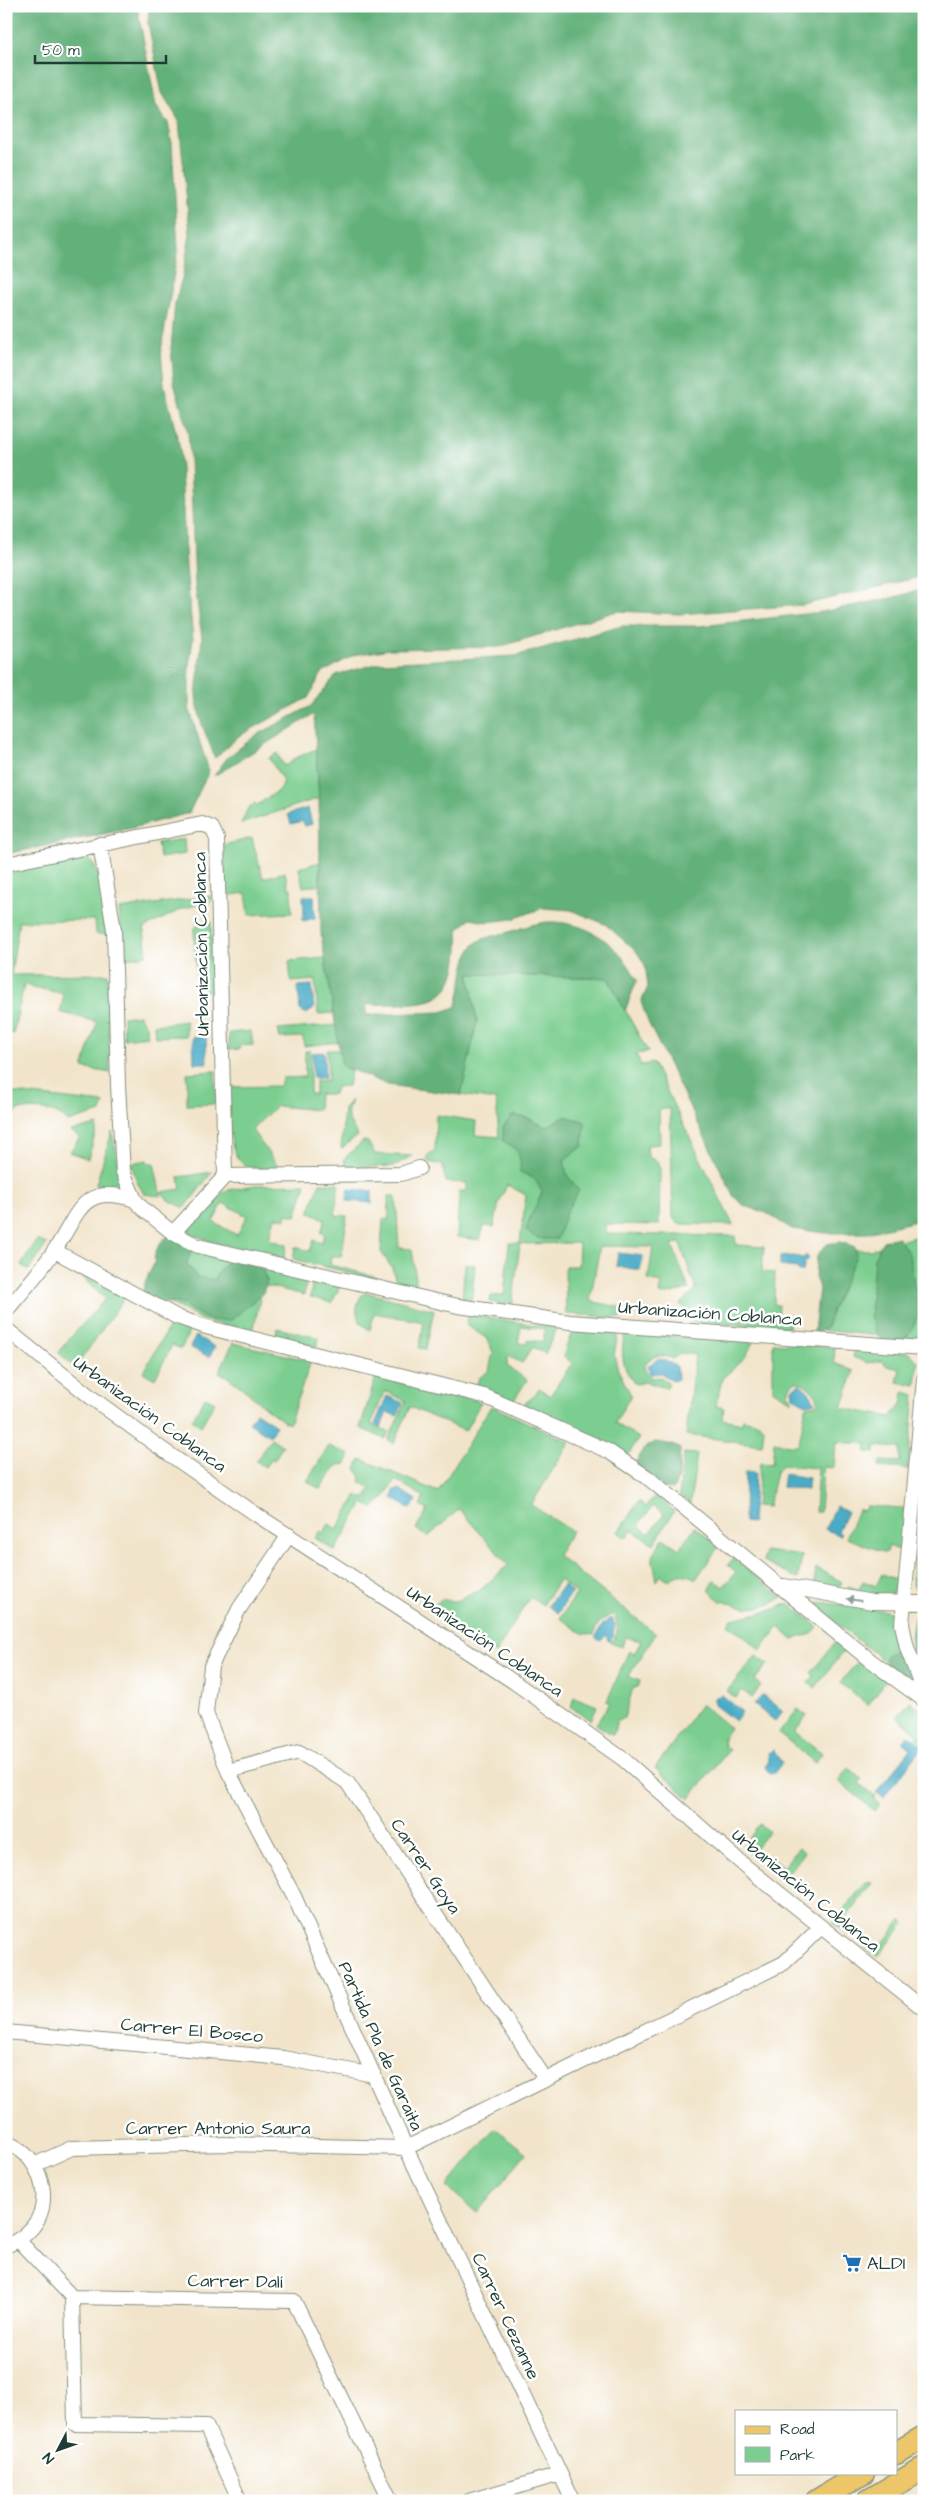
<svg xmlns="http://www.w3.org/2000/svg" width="930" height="2507" font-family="'Architects Daughter',sans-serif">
<rect width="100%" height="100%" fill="#fff"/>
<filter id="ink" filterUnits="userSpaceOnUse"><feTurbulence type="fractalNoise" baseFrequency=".02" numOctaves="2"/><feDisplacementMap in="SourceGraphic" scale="10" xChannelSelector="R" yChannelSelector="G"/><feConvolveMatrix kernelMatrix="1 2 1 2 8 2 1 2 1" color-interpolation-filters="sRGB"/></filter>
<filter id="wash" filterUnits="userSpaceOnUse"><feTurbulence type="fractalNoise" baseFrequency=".0096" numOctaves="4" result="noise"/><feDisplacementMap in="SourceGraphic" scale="20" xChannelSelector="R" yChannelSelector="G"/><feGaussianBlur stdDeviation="1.12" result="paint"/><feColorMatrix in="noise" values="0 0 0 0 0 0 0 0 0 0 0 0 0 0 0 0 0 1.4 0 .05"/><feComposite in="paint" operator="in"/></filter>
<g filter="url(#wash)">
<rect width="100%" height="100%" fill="#f1e4ca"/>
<path fill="#7bce90" stroke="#4d8662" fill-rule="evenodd" d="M316,749l3,49 -78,26 7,-16 7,-5 2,2 25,-17 1,-7 -14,-23 8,-5 7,13 8,-4 -1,-2z
M252,838l11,40 22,-6 4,16h2l1,25 -43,2 -3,-22 -22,3v-51z
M184,839l1,15 -25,4 -3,-15z
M82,854c24,13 22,55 25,80h-11l-1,-14 -76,1 -8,54 97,-1 2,99 -27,-5 14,-46 -37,-10 4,-18 -40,-9 -11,49 -3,-1 -4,12v-63l4,-21 -4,-18v-68l25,-9z
M320,862v23l-17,2 -4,-19z
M211,896v5l-29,8 -38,19 3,27 -25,4 -3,-50z
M211,921l2,70h-16l-3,-61c4,-8 9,-8 17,-9z
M325,958l10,55 -17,1 -3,-34 -24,2 -2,-21z
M469,974l139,4 40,74 -12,2 5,11 12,-2 80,162 -55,-1 -5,-6 -3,-109h-11l1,35 -13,1 1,12 9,4 3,8 -1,56 -54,-1 2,10 128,2 1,9 28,2 -2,25 13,1 -1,32h5l-1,13h12l-1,10 -98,-6 -3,-8 -8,-10 18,-17h-3l-15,-44 -8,1 17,45 -26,6 -4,-1 2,-11 -13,-3 5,-33 -53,-1 -10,55 33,7 -1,10 -56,-4 -1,-48h13l1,-23 -59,1 -8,62 -22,-4 1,-6 13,-1 5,-52h11l6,-48 -19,-10 -8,18 -5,24 -10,-1 -4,14 -23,-3 2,-46h8v-8l-21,-1 -4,-17 -13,-3 -3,-4 9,-8 1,-35 40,6 -1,14 24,2 -3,-37 -35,-5 16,-73z
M139,1015l7,11 2,10 -24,3 -1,-22z
M186,1021v15l-31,1 -1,-12z
M337,1025l2,17 -35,4 -1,-9 -23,1 -2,-8z
M251,1031l2,14 -14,1v3l-10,1v-17z
M327,1050h13l2,16 9,4 -3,16 -12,1 -2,7h-15l-1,16 -42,-4 -24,24 28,39c-10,0 -22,1 -31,-2 -25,-8 -19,-59 -19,-80l50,-1 2,-8 23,-1v-26h5v43h5v-13l13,-1z
M215,1071l1,33 -29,1v-32z
M6,1092l98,11 -3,9 -33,10c-11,-13 -34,-14 -50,-12l-12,16z
M351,1100c-8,22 0,20 6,36l-16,13 3,-40z
M98,1125l-10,34 -18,-7 10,-15 -9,-6z
M112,1132l12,57h-25l-3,-5z
M363,1141l5,1 7,12 37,2 -18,10 -48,2 -2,-9z
M147,1160l1,3h6l7,33 -17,-2 -7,-12 -6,-19z
M212,1172l-27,36 -17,-8 -7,-8 20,-3 -2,-12z
M320,1183h19l-4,32 12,1 -5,40h-11l-1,9 44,11 1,3 -82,-20 2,-12 15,4 4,-11 8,3 3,-9 -4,-1 4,-14 -16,-6z
M306,1184l-10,32 -9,-2 -1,5 -11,-2 -6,22 18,6 -3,13 -72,-16 -22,-9v-5l10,-12 24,-25 30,-6zM223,1203l24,13 -10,19 -24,-13z
M388,1196h8l3,52 13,1 5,40 -20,-4 -5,-17 -11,-16 2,-33h6z
M924,1234v106l-105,-10 5,-80h46z
M37,1240l10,4 -18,26 -8,-5z
M171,1240c45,19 89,28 136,39l-3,16 -41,-10 -10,47 -51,-12 -56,-30z
M465,1264l10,1 -3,35 -10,-2z
M78,1273l47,24 -50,71 -17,-16 47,-53z
M313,1280l27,6 -8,17 -22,-6z
M365,1292l69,18 -8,39 -7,-1 5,-26 -50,-9 -4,17c-15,-7 -18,-26 -5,-38z
M468,1315l89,13 -12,26 -12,-7 -11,16 -14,-7 -1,10 20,14 -13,20 -38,-14 3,-8 10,-7 4,-19 -7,-14 -20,-13zM521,1326l24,3 -2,13 -15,-2 -1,4 -9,-1z
M174,1324l16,6 -9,19 -9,-4 -17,34 -12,-7 27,-47z
M277,1328l42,10 -2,9 -41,-10z
M573,1329l45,3 -4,23 4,15 13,25 -16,28 24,15 -11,17 -29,-17 -75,-34 10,-8 5,-8 11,8 22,-33 -9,-7z
M625,1333l128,9 -7,14 -24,23 -6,27 8,2 -2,11 20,4 1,-4 16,4 5,6 -2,16 -76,-10 9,-80 -15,-2 -7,6c-12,-6 -25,-4 -29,9l7,10 10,-1 8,7 -3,4 -20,-6 -11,2c-13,-15 -15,-32 -10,-51z
M233,1343l78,18 -22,63c-26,-14 -44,-38 -70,-52z
M773,1343l62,4 -1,16 20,8 -12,37 49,9 11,-13 2,-12 11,3 -7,74 -29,-2 1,-6 20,1v-14l-25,-2v7l-9,-1 1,-8 -31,-2 -2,26 -11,-1 -3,45h-5l3,-44 -35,-3 -7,7 -8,35 -12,-1 4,-43 12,1 2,-22 20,4 5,-3 7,-37 11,-2 1,-5c-7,-12 -25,-28 -30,-6l5,8 -20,-11z
M855,1349l55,4 8,9 -2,23 -19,-3 3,-13 -13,-3 -6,-5 -13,2 -15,-6z
M376,1377l102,24 3,1 -16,29 -55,-24 -16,37 -6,-4 18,-39 -21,-10 -14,33 18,8 -4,7 -25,-11z
M205,1397l10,5 -14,24 -9,-6z
M491,1406l79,36 -39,63 41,26 -15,24 99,79 -28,43 12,4 -2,7h-5l-9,30 -7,4 -4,13 -17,-11 14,-21 -3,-2 22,-50 5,3 7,-13 -16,-4 -3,10 -11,-4c8,-7 8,-20 2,-29 -10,4 -18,11 -19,21l-12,-2 -22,-15 17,-25 -18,-13 -16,25 -13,-8 -35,57 -67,-44 14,-11c22,7 20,-7 36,-7l30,-27 -49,-56 -31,28 -12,-8 12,-19 -8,-4 4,-9 -29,-17 -11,18 -11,10 -10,-5 -28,48 -20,-13 5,-7 3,2 6,-9 8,5 20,-34 8,4 6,-11 -11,-6 1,-5 -5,-8 5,-10 77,33z
M271,1438l12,8 -9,14 -3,-1 -6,8 -9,-6z
M329,1446l21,9 -4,9 -8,1c-6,9 -12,14 -18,24l-13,-8z
M684,1453l13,1 -7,50 -11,-9z
M923,1469l1,2v64h-7z
M655,1495l19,16 -20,33 -23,-14 -5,8 -8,-6 21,-31 7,6zM653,1506l11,8 -15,20 -11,-9z
M866,1506l38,2 -3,43 -12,-5 -3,7 -40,-15 12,-28h7z
M695,1527l24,19 -23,33c-11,-6 -17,-6 -27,1l-8,-5 -4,6 -5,-25 11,-18 16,11z
M915,1550l9,1v45c-18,-7 -10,-30 -9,-46z
M765,1551l37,5 -4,23 -35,-17z
M733,1558l49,39c-16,14 -41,13 -58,3l-3,3 -12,-13 5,-10 9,7 13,-15 -8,-7z
M816,1568l26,14 -5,10 -23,-6z
M882,1574l16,6 -7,15 -4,3 -42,-4 4,-8 10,4 4,-9 13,5z
M819,1602l68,9 6,3 11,46 -3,14 -83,-65 -2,-5z
M789,1603l29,24 -6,7 -19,5 -14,-12 -18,23 -33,-26 4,-5 40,-9z
M836,1641l9,8 -30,39 -7,-5 6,-7 -3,-3z
M756,1656l12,8 -13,16 6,5 -9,13 -10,-8 -6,8 -9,-7z
M859,1660l27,21 -18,24 -28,-22z
M574,1697l23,9 -6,14 -20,-13z
M910,1701l14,11v31l-7,-5 2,-3 -22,-18z
M701,1704l29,24 -7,10 1,8 5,4 -40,49 -34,-31z
M798,1709l9,7 -12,16 27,21 -7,10 -36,-30z
M848,1768l14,11 -3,4 16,13 -2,3 7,6 -5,6 -37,-30z
M760,1824l9,7 -18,22 -8,-7z
M799,1847l5,5 -22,29 -19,-17 7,-8 13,11z
M866,1882l6,1 -26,35 9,7 -7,10 -15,-12z
M902,1919l3,4 -27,34 -17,-12 5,-5 12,9z
M495,2128l31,25 -49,60 -30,-26z"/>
<path fill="#64b17a" stroke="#427757" d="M6,6h131l19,100 12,17 4,20 6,106 -17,102 3,33 16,65 6,118 7,72 -4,29v40l20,63 -20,42 -57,15 -126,26z
M149,6h775v570l-121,29 -124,9 -62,-3 -118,36 -109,2 -36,6 -32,18 -14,25 -69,38 -24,22 -14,-36 -5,-25 6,-59 -7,-53 -5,-126 -2,-27 -14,-50 -3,-33 4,-46 8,-28 7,-41 -11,-113 -17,-28 -14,-70z
M924,589v630l-57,14h-42l-33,-4 -26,-16 -21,-7 -11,-9 -86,-175 -7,-20 7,-15 -3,-22 -8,-13 -32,-28 -34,-14 -28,-2 -30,11 -26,3 -17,-3 -12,11c1,22 0,62 -27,70 -17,5 -46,4 -65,5v10l75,-3 15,-5c7,-17 6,-49 18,-62 7,-8 25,-10 35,-13 14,-4 30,-11 45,-10 39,2 66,25 83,58l-12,31 -17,-33 -139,-4 8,48 -16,73 -73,-10 -46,-19 -21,-132 -2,-136 -5,-84 -100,62 13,-18 28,-22 56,-30 25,-31 44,-12 135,-7 107,-30h78l122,-14 69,-14z
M513,1115l15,3 18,9 19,-11 20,6 -2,24 -19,14 3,15 12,16 -12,19 -10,29c-13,0 -21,2 -31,-9 3,-14 11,-24 16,-38l-7,-13 -15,-7c1,-17 -1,-23 -17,-31v-14z
M184,1231c14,10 7,18 3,33l10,13 17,3 7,-12 9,-9 30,6 7,16 -4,12 -33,28c-8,-1 -17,0 -24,-3 -18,-8 -23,-20 -44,-14l-19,-12c1,-11 5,-16 10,-26 2,-3 1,-8 2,-12 5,-15 15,-21 29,-23z
M898,1237l11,17 10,59 -8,19 -11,11 -15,-1 -8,-6 -7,-20 4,-58 9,-17z
M840,1242l15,5 1,9 -24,54 -4,15 -11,10 -3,-3 5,-44 -4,-11 2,-21 10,-12z
M655,1442l14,2 11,4 -1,27 -5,14 -10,-1 -29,-25 10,-15z
M924,1611v63l-3,-2 -18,6 -18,-11 1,-12 9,-4h15l2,-22 3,-13z"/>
<path fill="#48acc7" stroke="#34747e" d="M308,808l4,16 -7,2 -2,-5 -12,3 -3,-10z
M303,896h11l1,22 -12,3 -1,-2 2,-3z
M312,985l2,24 -8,5 -6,-4 -2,-24z
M193,1037h13l1,26h-13z
M324,1052l1,26h-12l-1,-25z
M348,1189l24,2v12l-25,-2z
M618,1253l25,3 -3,14 -24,-4z
M806,1255l3,4 -4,3 -2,9h-4l-2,-3 -17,-2v-9l13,-1 10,2z
M196,1336l19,11 -6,10 -19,-10z
M658,1359l7,1 12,7 1,12 -6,2 -11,-8 -11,1 -2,-8z
M800,1384l8,7 7,11 -9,2 -13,-7 -1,-8z
M387,1396l16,7 -6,13 -10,-4 -6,15 -6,-3z
M256,1412l20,13 -6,11 -21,-13z
M745,1472l10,1 -3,50 -8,-1z
M784,1474l25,4 -2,12 -25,-3z
M399,1489l17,11 -4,8h-3l-17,-10 2,-8z
M836,1506l11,6 -9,19 3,3 -1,2 -15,-7z
M563,1585l9,7 -14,21 -10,-7z
M612,1618l3,7 -4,16h-3l-2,-6 -4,5h-4l-2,-3c4,-9 7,-15 16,-19z
M722,1695l20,17 -7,9 -21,-16v-7z
M763,1695l20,16 -8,10 -21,-16z
M909,1735l15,11 -41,52 -7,-5 35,-44 -9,-7z
M773,1750l9,13 -8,10 -4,1 -5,-7 4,-6 -1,-8z"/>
</g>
<g filter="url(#ink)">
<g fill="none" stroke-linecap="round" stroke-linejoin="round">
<g stroke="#88907f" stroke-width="16">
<path id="minor" d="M100,844l14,86 4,156 5,86 12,28 8,9 30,24 25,13 260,60 112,16 354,26
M6,864l196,-40 10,4 5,11 8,337
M173,1233l52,-57 176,-2 18,-6
M55,1251l122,66 29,10 278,69 124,55 39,26 224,184 53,39
M6,1311c16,-19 34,-39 48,-60 25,-36 26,-69 81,-51
M6,1329l86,69 67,49 98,68 257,167 109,77 122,107 179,143
M924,1379l-22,245 5,24 17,45
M289,1535l-50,74 -28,57 -5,47 22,58 66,125 112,252 167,353
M784,1586l88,16 52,1
M228,1771l71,-19 48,30 199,298
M6,2032l277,26 91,17
M6,2143c30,9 46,48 32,76 -7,13 -20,22 -32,27
M34,2165l38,-17 152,-4 182,4 378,-185 37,-36
M19,2241l53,56 3,127 131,2 34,75
M72,2297l222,4 97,200
M469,2501l91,-27"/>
</g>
<g stroke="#88907f" stroke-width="25">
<path id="primary" d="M896,2453l28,-16
M817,2501l46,-28
M868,2501l56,-33"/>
</g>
<use href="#minor" stroke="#fff" stroke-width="14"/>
<use href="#primary" stroke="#ecc669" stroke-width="22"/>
</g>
<defs><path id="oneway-solid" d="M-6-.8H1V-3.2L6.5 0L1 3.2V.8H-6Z" transform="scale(1.25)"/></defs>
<use fill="#8f9e9a" href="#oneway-solid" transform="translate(854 1600) rotate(-172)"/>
</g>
<defs>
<g id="supermarket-bare" transform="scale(1.5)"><path d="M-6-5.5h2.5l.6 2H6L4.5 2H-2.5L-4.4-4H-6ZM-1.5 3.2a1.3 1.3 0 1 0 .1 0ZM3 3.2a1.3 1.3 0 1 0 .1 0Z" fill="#1f6fb2" stroke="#fff" stroke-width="2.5" paint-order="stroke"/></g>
</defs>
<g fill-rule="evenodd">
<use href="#supermarket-bare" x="852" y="2263"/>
</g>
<g text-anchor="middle" stroke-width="5" stroke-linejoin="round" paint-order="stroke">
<g font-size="18" fill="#1f3d34" stroke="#fff">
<text transform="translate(201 944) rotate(-91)" y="6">Urbanización Coblanca</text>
<text transform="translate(710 1313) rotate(4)" y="6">Urbanización Coblanca</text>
<text transform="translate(150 1414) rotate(36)" y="6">Urbanización Coblanca</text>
<text transform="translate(485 1641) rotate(34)" y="6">Urbanización Coblanca</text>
<text transform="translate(426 1866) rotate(56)" y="6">Carrer Goya</text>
<text transform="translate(806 1890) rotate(39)" y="6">Urbanización Coblanca</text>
<text transform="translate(192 2030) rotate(5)" y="6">Carrer El Bosco</text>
<text transform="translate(381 2046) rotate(66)" y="6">Partida Pla de Garaita</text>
<text x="218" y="2134">Carrer Antonio Saura</text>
<text transform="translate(235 2281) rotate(1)" y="6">Carrer Dalí</text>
<text transform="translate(506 2316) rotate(65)" y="6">Carrer Cezanne</text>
</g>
<g font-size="18" fill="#1f3d34" stroke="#fff" text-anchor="start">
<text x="867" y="2269">ALDI</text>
</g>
</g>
<rect width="930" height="2507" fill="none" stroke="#fff" stroke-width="25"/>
<rect x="735" y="2410" width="162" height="65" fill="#ffffff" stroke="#a5b1ae"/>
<rect x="745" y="2426" width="25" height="8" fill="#ecc669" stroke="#a5b1ae"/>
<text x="780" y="2434" font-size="15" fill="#1f3d34">Road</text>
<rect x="745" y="2447" width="25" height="15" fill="#7bce90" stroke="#a5b1ae"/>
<text x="780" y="2460" font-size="15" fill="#1f3d34">Park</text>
<g transform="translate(58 2450) rotate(229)" stroke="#ffffff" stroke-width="4" paint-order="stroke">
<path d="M0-4L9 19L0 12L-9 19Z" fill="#1f3d34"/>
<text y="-8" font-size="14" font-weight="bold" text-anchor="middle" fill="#1f3d34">N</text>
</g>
<path d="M35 55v8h131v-8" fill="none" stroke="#1f3d34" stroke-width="2.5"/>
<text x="42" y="55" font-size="15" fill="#1f3d34" stroke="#ffffff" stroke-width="4" paint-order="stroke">50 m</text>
</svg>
